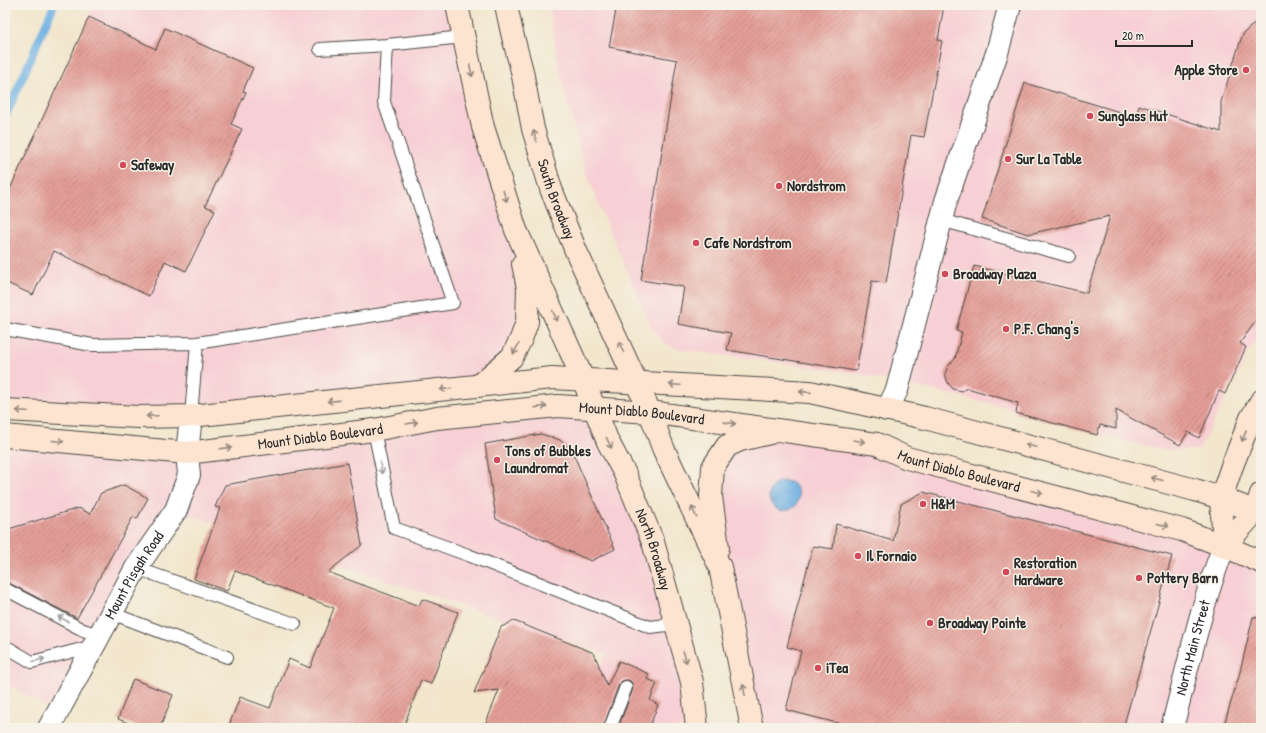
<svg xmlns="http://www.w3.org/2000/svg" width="1266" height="733" font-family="'Patrick Hand',sans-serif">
<defs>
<pattern id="water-ripples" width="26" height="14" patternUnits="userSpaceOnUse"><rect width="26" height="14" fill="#6eb0e3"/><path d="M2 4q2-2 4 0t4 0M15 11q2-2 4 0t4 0" fill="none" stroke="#5b8fb8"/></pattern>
<pattern id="building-hatch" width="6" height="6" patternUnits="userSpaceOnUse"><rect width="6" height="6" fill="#e49e97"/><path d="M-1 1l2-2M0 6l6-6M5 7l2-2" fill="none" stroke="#b9817b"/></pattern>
</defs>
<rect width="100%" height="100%" fill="#f7f3e8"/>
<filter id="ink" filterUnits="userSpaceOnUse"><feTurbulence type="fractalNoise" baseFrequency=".025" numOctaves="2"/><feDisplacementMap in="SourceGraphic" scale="8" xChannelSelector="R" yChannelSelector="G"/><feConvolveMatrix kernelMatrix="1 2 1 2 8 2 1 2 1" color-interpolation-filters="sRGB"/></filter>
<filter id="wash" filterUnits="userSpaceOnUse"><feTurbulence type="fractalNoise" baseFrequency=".012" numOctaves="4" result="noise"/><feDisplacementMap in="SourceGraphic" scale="16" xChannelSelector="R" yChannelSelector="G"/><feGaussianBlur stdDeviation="0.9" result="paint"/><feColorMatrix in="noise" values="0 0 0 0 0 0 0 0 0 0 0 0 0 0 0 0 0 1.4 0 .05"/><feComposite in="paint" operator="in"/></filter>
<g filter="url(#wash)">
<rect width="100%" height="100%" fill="#f2e6cc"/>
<path fill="#f7cfd4" d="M93,5h364l59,225 11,92 -49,64 -287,30 -186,-6v-210l84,-183z
M549,5h712v328l-12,17 -50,100h-34l-69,-16 -82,-22 1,-3 -161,-36 -176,-24 -12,-5 -14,-15 -48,-111 -18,-47 -26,-97z
M594,407l31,67 72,254h-122l31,-74 -430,-144 -119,203 -52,-30v-247l182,17z
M785,430l92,14 384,118v166h-509l-32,-161 -2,-108z"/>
<path fill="url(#water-ripples)" stroke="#4c6e87" d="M769 496a15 15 0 1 1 30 0a15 15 0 1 1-30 0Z"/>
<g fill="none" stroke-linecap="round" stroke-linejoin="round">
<path stroke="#6eb0e3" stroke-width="8" d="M5,118l49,-113"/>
</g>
<g id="blocks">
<path fill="url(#building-hatch)" d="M617,5h327l-6,35 4,1 -18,96 -13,-2 -25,148 -14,-2 -16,90 -129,-21 4,-17 -53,-9 6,-37 -43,-7 36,-220 -68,-13z
M89,17l67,32 9,-21 88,40 -10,23 3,1 -15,32 11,5 -37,77 10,4 -29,61 -21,-10 -16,35 -95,-45 -21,44 -28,-13v-82z
M1261,17v297l-21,29 6,4 -21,47 -6,-3 -20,47 -11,-6 -8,13 -64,-35v19l-16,-4 -3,10 -81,-22 2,-10 -51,-15 -5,3 -9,-2 -5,-6 -3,-9 3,-8 7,-7 7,-27 -6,-1 18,-65 113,27 23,-77 -82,18 -46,-15 43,-136 111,34 3,-12 82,27v-30l20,-63 3,-6z
M541,434l19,6 12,11 43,98 -24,12 -95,-42 -11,-75z
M347,463l15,82 -34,27 91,34 3,-7 36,13 -27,72 -10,-4 -18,48h-175l12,-31 30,11 19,-49 21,9 24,-60 -99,-37 -8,20 -33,-12 26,-71 -5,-1 10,-22z
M124,485l24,13 -11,21 -4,-2 -56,101 -72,-37v-51l74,-22 11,6 11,-21z
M923,492l249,64 -49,172h-266l-71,-18 15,-59 -14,-4 26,-101 20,3 3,-25 57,17 8,-37z
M1253,617l8,1v110h-38l16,-52z
M514,621l80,32 13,33 12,-25 30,13 -2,5 10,4 -7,17 8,5 -9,23h-31l15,-39 -1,-6 -3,-3h-4l-3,1 -3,3 -16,44h-119l15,-38 -25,3 27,-66z
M133,679l40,16 -13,33h-19l-23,-9z"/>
</g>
</g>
<g filter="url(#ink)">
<use href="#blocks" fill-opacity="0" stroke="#494743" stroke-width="1"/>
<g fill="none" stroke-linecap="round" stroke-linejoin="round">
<g stroke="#494743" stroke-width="14">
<path id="lane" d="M320,49l67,-4 76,-8
M941,220l128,36
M5,329l87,16 105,-2 256,-40 -69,-201 3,-57
M191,416l6,-73
M374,430l20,98 74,27 182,72 25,-3
M136,568l159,56
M5,589l78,41 16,5
M111,613l116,44
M5,646l27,16 61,-16
M610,728l16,-41"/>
</g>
<g stroke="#494743" stroke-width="24">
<g id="street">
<path d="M887,410l10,-20 49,-189 51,-148 13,-48"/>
<path id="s1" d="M49,728l87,-160 40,-58 13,-35 -2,-22 4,-37"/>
<path id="s2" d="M1172,728c16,-61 29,-123 52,-182"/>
</g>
</g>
<g stroke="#494743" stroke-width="24">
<g id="secondary">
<path id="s3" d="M457,5l26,122 33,103 67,149 25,63 17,32 28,68 39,140 5,46"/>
<path id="s4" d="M506,5l6,28 10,38 11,58 18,60 25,62 74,161 13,36 57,119 32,161"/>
<path d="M478,386l34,-29 9,-18 6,-17 1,-34 -5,-24"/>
<path d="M5,410l134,7 52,-1 361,-38 258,14 115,26 270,72 26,8 40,16"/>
<path id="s5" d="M5,436l182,17 187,-23 63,-12 121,-12 92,6 227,32 30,14 275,72 42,16 37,16"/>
<path d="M1224,546l-3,-48 11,-32 19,-48 10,-17"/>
<path d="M1224,546l31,-34 6,-18"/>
<path d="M718,548l-7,-52 2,-29 14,-21 13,-6 30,-7"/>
</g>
</g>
<use href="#lane" stroke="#fff" stroke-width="12"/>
<use href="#street" stroke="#fff" stroke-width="22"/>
<use href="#secondary" stroke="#fde4d1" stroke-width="22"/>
</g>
<defs><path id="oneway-shaft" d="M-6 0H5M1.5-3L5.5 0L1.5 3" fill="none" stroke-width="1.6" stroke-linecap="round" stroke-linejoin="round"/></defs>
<g stroke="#94887e">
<use href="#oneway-shaft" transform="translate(471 71) rotate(78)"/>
<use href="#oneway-shaft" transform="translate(535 136) rotate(-106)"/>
<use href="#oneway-shaft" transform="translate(505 196) rotate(72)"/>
<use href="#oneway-shaft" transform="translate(555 316) rotate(66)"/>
<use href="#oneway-shaft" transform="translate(621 347) rotate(-115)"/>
<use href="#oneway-shaft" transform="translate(516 349) rotate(118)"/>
<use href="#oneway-shaft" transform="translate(675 385) rotate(-177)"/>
<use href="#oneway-shaft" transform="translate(446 389) rotate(174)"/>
<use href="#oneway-shaft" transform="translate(805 392) rotate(-176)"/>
<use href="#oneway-shaft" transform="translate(333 401) rotate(174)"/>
<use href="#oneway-shaft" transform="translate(541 407) rotate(-6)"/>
<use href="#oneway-shaft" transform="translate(22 411) rotate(-177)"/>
<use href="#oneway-shaft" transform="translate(152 416) rotate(178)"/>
<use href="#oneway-shaft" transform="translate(412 423) rotate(-10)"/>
<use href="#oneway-shaft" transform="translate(730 423) rotate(8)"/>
<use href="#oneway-shaft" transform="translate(1244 436) rotate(112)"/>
<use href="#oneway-shaft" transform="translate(58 441) rotate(5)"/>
<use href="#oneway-shaft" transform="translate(859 441) rotate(9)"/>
<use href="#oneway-shaft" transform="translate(609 443) rotate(64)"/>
<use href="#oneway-shaft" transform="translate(1031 446) rotate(-165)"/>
<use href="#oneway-shaft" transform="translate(226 448) rotate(-7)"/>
<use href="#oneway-shaft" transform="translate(1157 479) rotate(-165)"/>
<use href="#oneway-shaft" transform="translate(1037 492) rotate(15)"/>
<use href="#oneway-shaft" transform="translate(694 512) rotate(-116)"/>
<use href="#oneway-shaft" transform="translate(1163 525) rotate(15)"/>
<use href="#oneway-shaft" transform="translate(685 657) rotate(74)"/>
<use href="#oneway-shaft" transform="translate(744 690) rotate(-101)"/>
</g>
<g stroke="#a0a0a0">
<use href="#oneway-shaft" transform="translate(381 468) rotate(78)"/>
<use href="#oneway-shaft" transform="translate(63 619) rotate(-152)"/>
<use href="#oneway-shaft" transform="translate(39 660) rotate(-15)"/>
</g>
</g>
<g fill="#d1495b" stroke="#f7f3e8" stroke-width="1.5">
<circle cx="1246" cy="70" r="4"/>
<circle cx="1090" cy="116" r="4"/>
<circle cx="1008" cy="159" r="4"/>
<circle cx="123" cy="165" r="4"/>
<circle cx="779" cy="186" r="4"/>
<circle cx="696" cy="243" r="4"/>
<circle cx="945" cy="274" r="4"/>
<circle cx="1006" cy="329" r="4"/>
<circle cx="497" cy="460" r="4"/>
<circle cx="923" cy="504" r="4"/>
<circle cx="858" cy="556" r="4"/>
<circle cx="1006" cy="572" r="4"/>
<circle cx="1139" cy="578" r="4"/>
<circle cx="930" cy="623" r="4"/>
<circle cx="818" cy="668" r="4"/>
</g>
<g text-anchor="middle" stroke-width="3" stroke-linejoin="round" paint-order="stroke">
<g font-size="15" font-weight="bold" fill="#2b2b2b" stroke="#f7f3e8" text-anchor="start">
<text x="1238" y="75" text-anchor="end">Apple Store</text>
<text x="1098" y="121">Sunglass Hut</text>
<text x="1016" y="164">Sur La Table</text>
<text x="131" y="170">Safeway</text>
<text x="787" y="191">Nordstrom</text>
<text x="704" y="248">Cafe Nordstrom</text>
<text x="953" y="279">Broadway Plaza</text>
<text x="1014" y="334">P.F. Chang's</text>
<text x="505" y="456">Tons of Bubbles<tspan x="505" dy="17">Laundromat</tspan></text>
<text x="931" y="509">H&amp;M</text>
<text x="866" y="561">Il Fornaio</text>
<text x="1014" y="568">Restoration<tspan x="1014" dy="17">Hardware</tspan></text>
<text x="1147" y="583">Pottery Barn</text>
<text x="938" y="628">Broadway Pointe</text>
<text x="826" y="673">iTea</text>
</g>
<g font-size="15" fill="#2b2b2b" stroke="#f7f3e8">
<text dy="5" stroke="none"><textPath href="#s4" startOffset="201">South Broadway</textPath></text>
<text dy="5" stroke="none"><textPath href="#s5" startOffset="641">Mount Diablo Boulevard</textPath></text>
<text dy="5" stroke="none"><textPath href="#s5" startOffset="317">Mount Diablo Boulevard</textPath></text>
<text dy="5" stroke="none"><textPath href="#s5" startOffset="965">Mount Diablo Boulevard</textPath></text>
<text dy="5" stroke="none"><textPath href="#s3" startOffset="581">North Broadway</textPath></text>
<text dy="5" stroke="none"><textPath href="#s1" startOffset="175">Mount Pisgah Road</textPath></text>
<text dy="5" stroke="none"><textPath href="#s2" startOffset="83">North Main Street</textPath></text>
</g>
</g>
<rect width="1266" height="733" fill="none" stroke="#f7f3e8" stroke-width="20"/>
<path d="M1116 40v6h76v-6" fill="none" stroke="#2b2b2b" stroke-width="2"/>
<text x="1122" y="40" font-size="12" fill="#2b2b2b" stroke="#f7f3e8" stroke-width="3" paint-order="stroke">20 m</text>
</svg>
